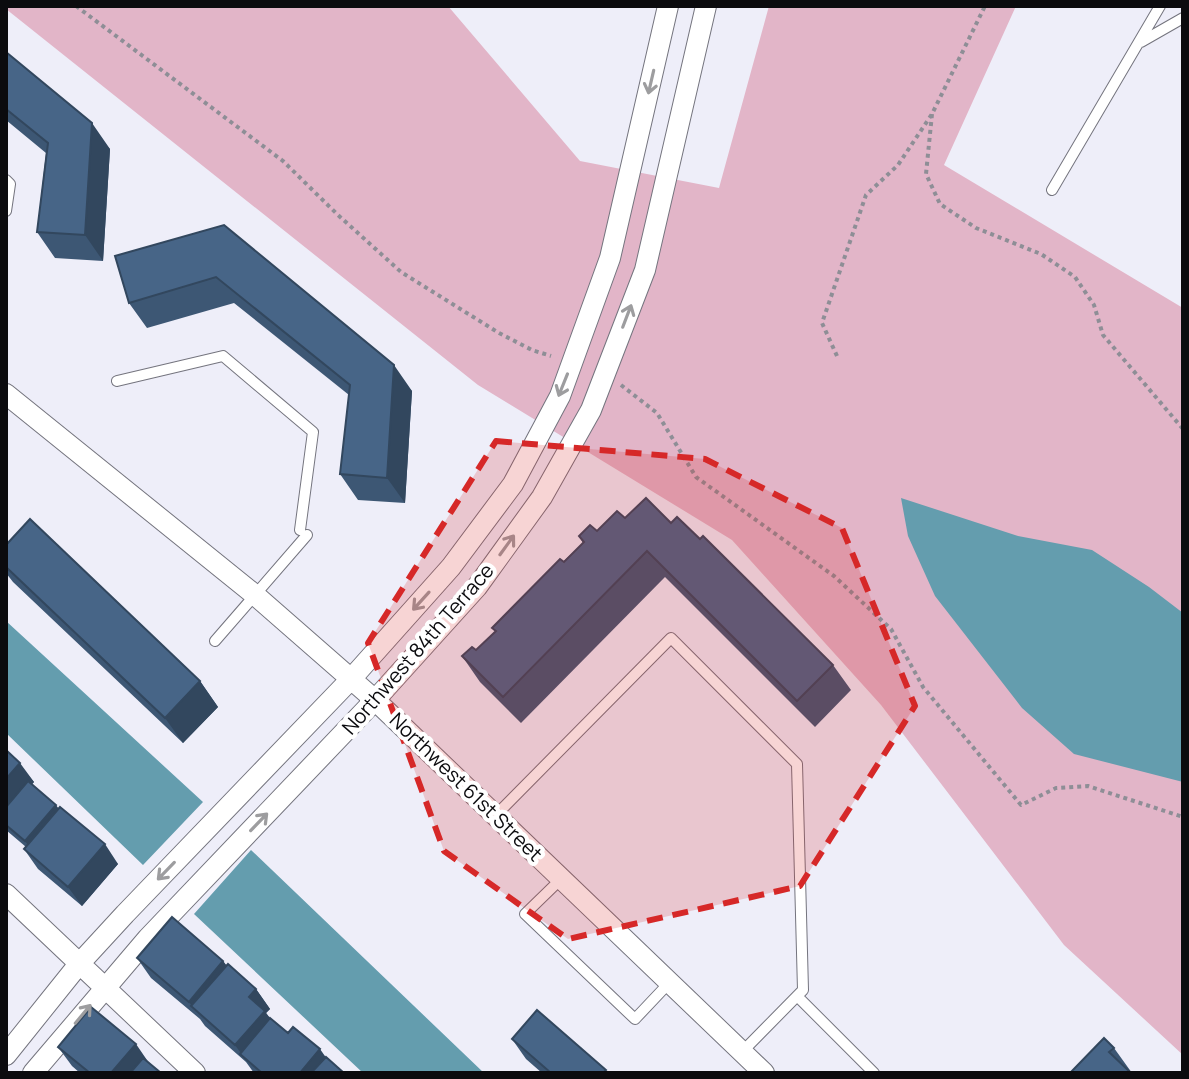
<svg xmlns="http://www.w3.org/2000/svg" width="1189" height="1079" font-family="Manrope,sans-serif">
<rect width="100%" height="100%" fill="#eeeef9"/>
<path fill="#e2b5c8" d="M6,6h442l132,155 139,27 50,-182h247l-72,159 239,143v747l-119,-110 -183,-240 -149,-165 -254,-155 -472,-376z"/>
<path fill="#649dae" d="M901,498l117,38 74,14 57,37 34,26v169l-109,-28 -52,-46 -87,-112 -27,-60z
M6,621l197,181 -60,63 -137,-132z
M251,850l233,223h-121l-169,-159z"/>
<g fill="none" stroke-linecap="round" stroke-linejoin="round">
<g stroke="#74747e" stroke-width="12">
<path id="service" d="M1141,42l42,-24
M6,180l4,4 -4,27
M1052,190l108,-184
M117,381l106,-25 90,76 -13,98
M215,641l92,-106
M495,816l176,-178 126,126 6,226 -61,62
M561,879l-36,35 110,105 34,-36
M797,996l77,77"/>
</g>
<g stroke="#74747e" stroke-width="22">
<path id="minor" d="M6,394l249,201 120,105 389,373
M6,894l189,179
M6,1055l73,-91 46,-50 226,-235 100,-112 62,-83 47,-88 50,-138 58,-252
M33,1073l115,-135 227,-238 102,-113 65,-90 49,-87 54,-140 61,-264"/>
</g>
<path stroke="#8e8e96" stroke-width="4" stroke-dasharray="4 4" stroke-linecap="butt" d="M76,6l207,155 55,54 63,57 98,61 33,17 19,6
M932,114l-6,60 14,30 36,24 65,26 34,23 19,28 9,30 80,94
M837,356l-15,-33 44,-128 32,-30 34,-51 53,-108
M621,385l36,28 39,64 138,99 57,53 32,58 98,118 35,-17 32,-2 95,31"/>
<use href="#service" stroke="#fff" stroke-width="10"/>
<use href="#minor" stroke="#fff" stroke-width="20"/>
</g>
<path fill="#3d5774" d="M6,52l104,97 -7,112 -48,-3 -18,-26 9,-79 -40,-33z
M224,225l188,166 -7,112 -47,-3 -18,-26 9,-79 -115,-92 -87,25 -18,-25z
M625,518l46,5 29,16 133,126 18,25 -36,37 -150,-150 -144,146 -41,-41 -18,-26 14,-6 19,-18 -3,-4 91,-85 -4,-7 18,-5z
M6,545l194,136 18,26 -35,36 -170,-161 -7,-9z
M6,750l28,32 -2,2 86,80 -36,42 -44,-37 -14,-20 2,-2 -20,-17z
M137,958l86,3 4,5 29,23 14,20 -4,4 4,5 18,15 38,24 18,16h-90l-8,-11 -41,-36 -5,-7 -49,-41z
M512,1039l96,34h-66l-16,-14z
M58,1047l91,17 12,9h-81l-8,-7z
M1114,1048l18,25h-62z"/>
<path fill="#32475e" d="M92,123l18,26 -7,112 -18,-26z
M394,365l18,26 -7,112 -18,-25z
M200,681l18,26 -35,36 -18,-25z
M20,763l14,19 -28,32v-35z
M56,805l9,13 -31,36 -9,-13z
M105,844l13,20 -36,42 -14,-19z
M223,961l14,20 -43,28 -5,-7z
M256,989l14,20 -4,4 13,18 -36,25 -8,-11 14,-48z
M136,1044l13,19 -8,10h-30z
M320,1049l14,20 -3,4h-31z"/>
<path fill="#476587" stroke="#32475e" stroke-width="2" d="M6,52l86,71 -7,112 -48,-3 11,-89 -42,-34z
M224,225l170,140 -7,113 -47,-4 10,-89 -134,-108 -87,26 -14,-47z
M646,498l25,25 6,-6 23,22 3,-3 130,129 -36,36 -150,-150 -144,146 -41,-41 10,-9 4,3 20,-19 -4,-3 68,-69 4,3 20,-20 -5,-6 11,-11 7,6 20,-20 8,7z
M30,519l170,162 -35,37 -159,-151v-22z
M6,750l14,13 -14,16z
M28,781l28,24 -31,36 -19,-16v-18z
M60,807l45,37 -37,43 -44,-38z
M172,917l51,44 -34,41 -52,-44z
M228,964l28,25 -7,8 16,14 -30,34 -44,-39z
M91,1007l45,37 -25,29h-21l-32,-26z
M537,1010l69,60 -3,3h-52l-39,-34z
M270,1018l18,15 5,-6 27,22 -20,24h-38l-22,-19z
M1104,1038l10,10 -5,4 22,21h-61z
M326,1057l18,16h-33z
M143,1058l18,15h-31z"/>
<defs><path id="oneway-shaft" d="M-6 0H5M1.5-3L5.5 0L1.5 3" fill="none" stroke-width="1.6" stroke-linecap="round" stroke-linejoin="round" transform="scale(2)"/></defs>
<g stroke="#9d9d9f">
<use href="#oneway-shaft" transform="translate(651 82) rotate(103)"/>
<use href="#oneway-shaft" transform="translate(627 316) rotate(-69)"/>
<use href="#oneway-shaft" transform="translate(563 385) rotate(112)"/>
<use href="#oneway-shaft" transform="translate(507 545) rotate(-54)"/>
<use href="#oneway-shaft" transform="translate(421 601) rotate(132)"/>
<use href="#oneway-shaft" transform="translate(259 822) rotate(-46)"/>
<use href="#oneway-shaft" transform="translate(166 871) rotate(134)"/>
<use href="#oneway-shaft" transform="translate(83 1014) rotate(-50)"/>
</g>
<path fill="#d62828" fill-opacity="0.2" stroke="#d62828" stroke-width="6" stroke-dasharray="16 10" stroke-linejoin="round" d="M496,441l209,18 137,69 73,178 -115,180 -232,53 -124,-88 -76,-208z"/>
<g text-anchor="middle" stroke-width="8" stroke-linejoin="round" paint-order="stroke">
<g font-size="20" fill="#0b0b0e" stroke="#fff">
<text transform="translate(418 649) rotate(-49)" y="7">Northwest 84th Terrace</text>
<text transform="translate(466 787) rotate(44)" y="7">Northwest 61st Street</text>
</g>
</g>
<rect width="1189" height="1079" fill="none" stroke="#0b0b0e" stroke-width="16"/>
</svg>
